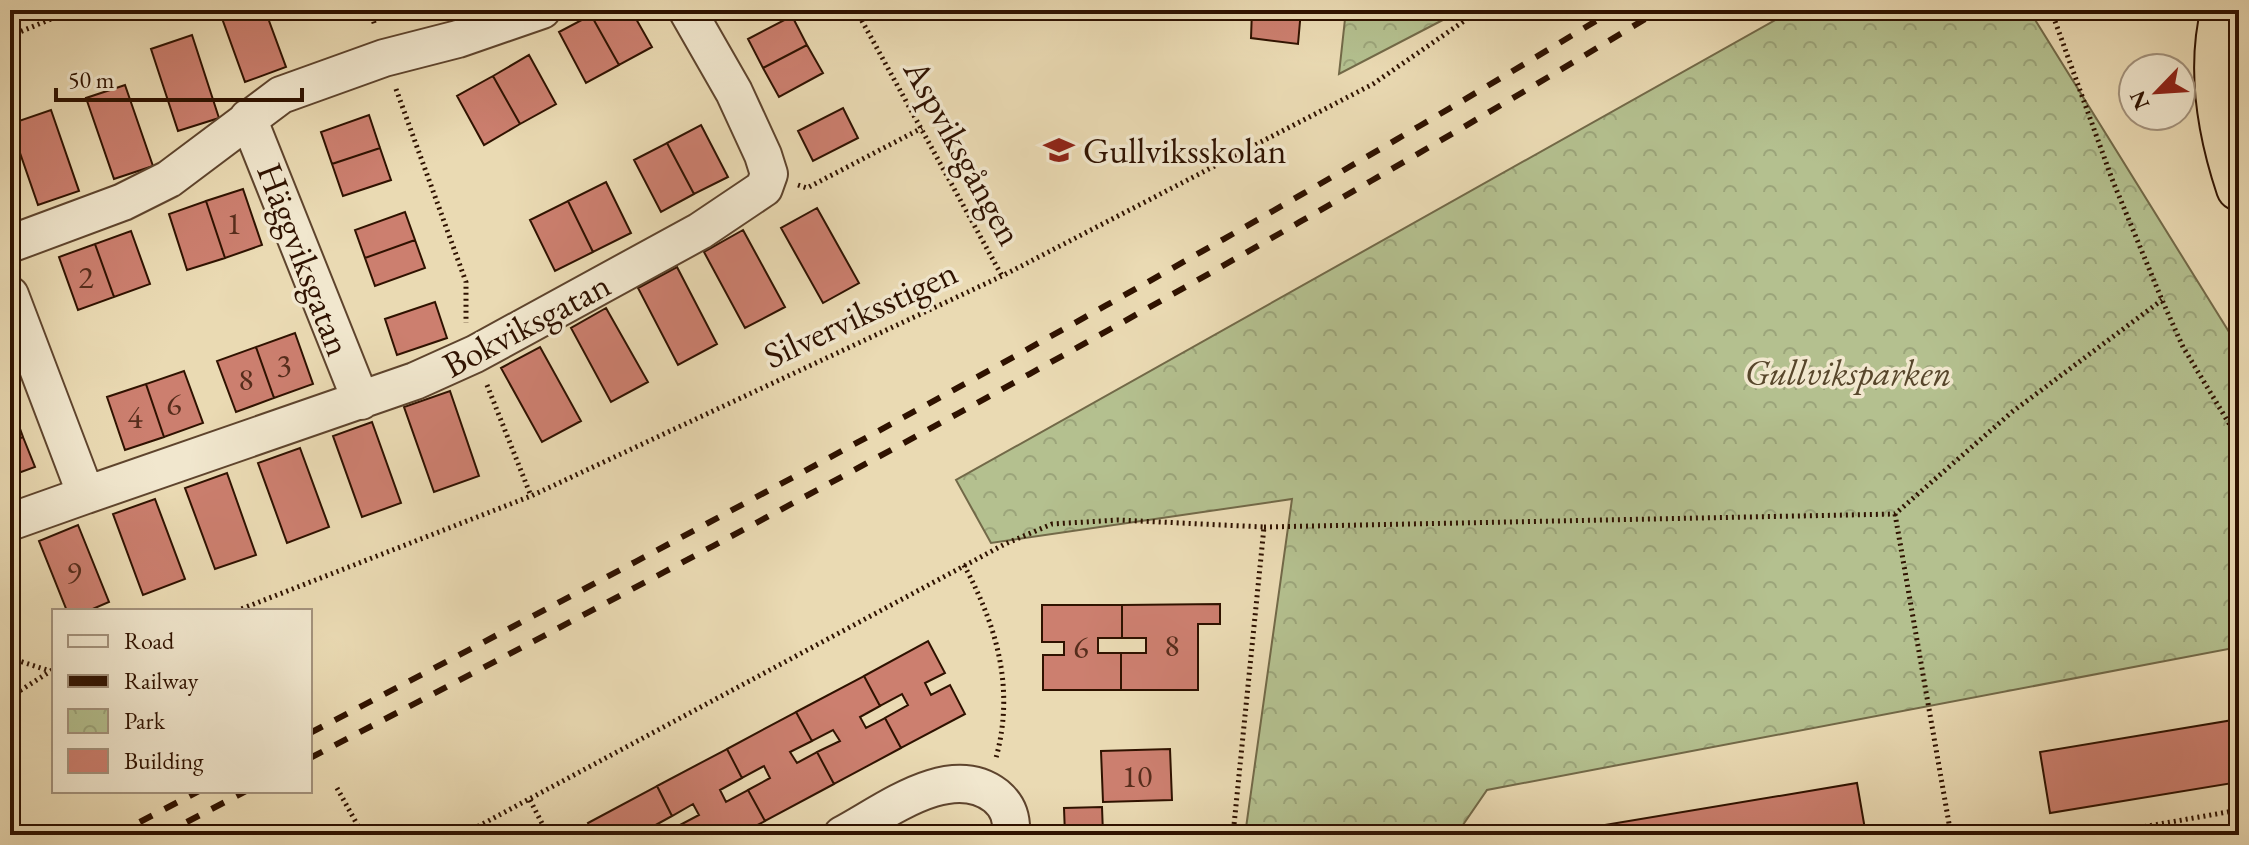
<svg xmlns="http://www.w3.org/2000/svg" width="2249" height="845" font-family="'EB Garamond',serif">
<defs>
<pattern id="park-crowns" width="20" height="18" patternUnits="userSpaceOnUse" patternTransform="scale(2)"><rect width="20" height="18" fill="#b4c08f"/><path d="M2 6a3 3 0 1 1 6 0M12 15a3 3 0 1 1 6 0" fill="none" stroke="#9ba47a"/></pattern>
</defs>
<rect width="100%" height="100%" fill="#eadab3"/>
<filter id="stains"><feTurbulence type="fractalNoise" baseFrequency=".0025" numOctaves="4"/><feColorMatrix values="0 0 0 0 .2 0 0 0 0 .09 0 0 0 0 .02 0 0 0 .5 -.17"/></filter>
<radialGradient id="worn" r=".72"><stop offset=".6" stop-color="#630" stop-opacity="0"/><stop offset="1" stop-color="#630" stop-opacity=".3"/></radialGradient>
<path fill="url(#park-crowns)" stroke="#726948" stroke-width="2" d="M1346,10h116l-123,64z
M1793,10h236l210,338v299l-752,143 -31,45h-211l47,-336 -301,44 -35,-63z"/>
<path fill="#cc7f6f" stroke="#2f1200" stroke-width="2" d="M219,10h46l21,57 -41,15z
M600,10h31l21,37 -33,18 -28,-50z
M1252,10h49l-3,34 -47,-6z
M591,15l28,50 -33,18 -27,-51z
M792,16l15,29 -44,23 -15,-29z
M192,35l27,83 -41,13 -27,-82z
M807,45l16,28 -44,24 -16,-29z
M529,55l27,49 -36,20 -27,-48z
M493,76l27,48 -36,21 -27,-49z
M125,85l28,81 -39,13 -28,-81z
M843,108l15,30 -45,23 -15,-30z
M51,110l28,81 -41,14 -28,-81z
M369,115l11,33 -48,16 -11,-32z
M701,125l27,52 -34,17 -27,-51z
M667,143l27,51 -33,18 -27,-52z
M380,148l11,32 -48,16 -11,-32z
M606,182l25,51 -38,19 -25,-51z
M243,189l19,56 -37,13 -19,-57z
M206,201l19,57 -38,12 -18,-56z
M568,201l25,51 -38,19 -25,-51z
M817,208l42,75 -36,20 -42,-75z
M405,212l10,28 -50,18 -10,-28z
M743,230l42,77 -40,21 -41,-76z
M131,231l19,53 -36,13 -19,-53z
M415,240l10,28 -50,18 -10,-28z
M95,244l19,53 -36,13 -19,-53z
M677,267l40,77 -39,21 -40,-77z
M435,302l12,36 -50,17 -12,-36z
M606,308l42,74 -37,20 -40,-74z
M295,333l18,51 -39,14 -18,-51z
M256,347l18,51 -38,14 -19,-51z
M540,347l41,74 -39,21 -41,-74z
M184,371l19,52 -39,14 -18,-53z
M146,384l18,53 -39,13 -18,-53z
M450,391l29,85 -45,16 -30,-85z
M12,407l11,30 -13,5v-34z
M372,422l29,81 -39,14 -29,-81z
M23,437l12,30 -25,9v-34z
M300,448l29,79 -42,16 -29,-80z
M227,473l29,82 -41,14 -30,-81z
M155,499l30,80 -42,16 -30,-81z
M78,525l31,77 -21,9h-21l-28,-70z
M1220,604v20h-22v66h-77v-37h25v-15h-24v-33z
M1042,605h80v33h-24v15h23v37h-78v-35h21v-13h-22z
M928,641l17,32 -20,10 6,12 19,-10 15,29 -64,34 -16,-30 23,-13 -6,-11 -22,12 -16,-30z
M864,676l16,30 -20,11 6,11 19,-10 16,30 -67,36 -17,-32 23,-11 -7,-11 -21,11 -16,-29z
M796,712l16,29 -22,11 7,11 20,-11 17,32 -69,37 -17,-31 22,-12 -6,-12 -22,12 -15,-29z
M2239,719v63l-189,31 -10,-61z
M727,749l15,29 -22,12 6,12 22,-12 17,31 -27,14h-56l-4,-9 21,-11 -6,-11 -21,12 -15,-30z
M1170,749l2,51 -69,2 -2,-51z
M1857,783l9,52h-321z
M657,786l15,30 -20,11 4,8h-61l-7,-12z
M1102,807l1,27 -38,1 -1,-27z"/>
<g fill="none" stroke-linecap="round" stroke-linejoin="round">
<g stroke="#5e442d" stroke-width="40">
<path id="street" d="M248,118l113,283
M10,244l113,-42 46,-23 112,-84 103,-37 74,-19 84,-29
M10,295l76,200 329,-114 60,-27 225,-123 64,-43 5,-14 -6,-19 -29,-63 -47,-82
M10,522l76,-27
M842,835c42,-22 108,-75 154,-39 13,11 16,23 15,39"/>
</g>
<g stroke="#2f1200" stroke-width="48">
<path id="highway" d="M2224,10c-15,59 -4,121 15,178"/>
</g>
<path stroke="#2f1200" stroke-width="5" stroke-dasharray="2 4" stroke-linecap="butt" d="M370,10l5,16
M856,10l146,266
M2051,10l61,169 50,121 21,47 56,93
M10,36l63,-26
M396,89l70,193v41
M798,185l9,3 115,-60
M487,385l44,111
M1895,514l56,321
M1264,527l631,-13 117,-102 150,-112
M964,565c33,62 51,123 32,193
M236,611l295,-115 471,-220 371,-192 107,-74
M10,658l37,12
M10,697l44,-28
M337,788l26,47
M530,800l18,35
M462,835l543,-291 47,-20 66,-4 146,7 -31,308
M2097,835l142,-25"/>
<use href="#street" stroke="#f1e7ce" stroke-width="36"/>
<use href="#highway" stroke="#eadab3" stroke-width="44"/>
<path stroke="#2f1200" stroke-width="6" stroke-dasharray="14 14" stroke-linecap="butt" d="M310,733c441,-230 879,-465 1304,-723
M310,758c457,-237 909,-481 1350,-748
M115,835l84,-44
M162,835l84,-44"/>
</g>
<defs>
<g id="school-bare" transform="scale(2.4)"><path d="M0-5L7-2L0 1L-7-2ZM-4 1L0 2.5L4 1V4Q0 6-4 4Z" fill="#8f2418" stroke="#f1e7ce" stroke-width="2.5" paint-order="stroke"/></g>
</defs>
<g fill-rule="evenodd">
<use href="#school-bare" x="1059" y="150"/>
</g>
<g text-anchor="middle" stroke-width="7" stroke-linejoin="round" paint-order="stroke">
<g font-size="32" fill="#562d1c">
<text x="234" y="234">1</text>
<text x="86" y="288">2</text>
<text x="284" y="376">3</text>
<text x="246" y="390">8</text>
<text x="174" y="415">6</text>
<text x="135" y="428">4</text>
<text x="74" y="583">9</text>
<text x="1172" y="656">8</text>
<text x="1081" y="658">6</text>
<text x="1137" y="787">10</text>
</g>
<g font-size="36" fill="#2f1200" stroke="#f1e7ce" text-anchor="start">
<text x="1083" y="163">Gullviksskolan</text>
</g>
<g font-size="36" fill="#2f1200" stroke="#f1e7ce">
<text transform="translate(964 152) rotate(61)" y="13">Aspviksgången</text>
<text transform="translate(305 259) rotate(69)" y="13">Häggviksgatan</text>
<text transform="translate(860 313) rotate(-25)" y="13">Silverviksstigen</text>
<text transform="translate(526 324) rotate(-28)" y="13">Bokviksgatan</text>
</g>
<g font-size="36" font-style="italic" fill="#57462b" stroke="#f1e7ce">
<text x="1848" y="385">Gullviksparken</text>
</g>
</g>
<rect width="2249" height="845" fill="none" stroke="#eadab3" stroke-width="40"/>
<rect x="12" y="12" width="2225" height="821" fill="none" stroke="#2f1200" stroke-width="4"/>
<rect x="20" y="20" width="2209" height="805" fill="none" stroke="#2f1200" stroke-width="2"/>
<rect x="52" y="609" width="260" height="184" fill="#f1e7ce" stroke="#a3927c" stroke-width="2"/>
<rect x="68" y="635" width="40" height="12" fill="#f1e7ce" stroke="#a3927c" stroke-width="2"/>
<text x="124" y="649" font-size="24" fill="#2f1200">Road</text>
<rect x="68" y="675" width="40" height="12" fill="#2f1200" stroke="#a3927c" stroke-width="2"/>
<text x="124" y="689" font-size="24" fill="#2f1200">Railway</text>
<rect x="68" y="709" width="40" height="24" fill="url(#park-crowns)" stroke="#a3927c" stroke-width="2"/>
<text x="124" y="729" font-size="24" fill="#2f1200">Park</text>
<rect x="68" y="749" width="40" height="24" fill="#cc7f6f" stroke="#a3927c" stroke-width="2"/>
<text x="124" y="769" font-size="24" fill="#2f1200">Building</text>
<g transform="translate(2157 92) rotate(245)"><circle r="38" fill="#f1e7ce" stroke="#a3927c" stroke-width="2"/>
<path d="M0-6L14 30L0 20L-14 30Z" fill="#8f2418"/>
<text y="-12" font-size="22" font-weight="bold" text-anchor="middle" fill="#2f1200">N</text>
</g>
<path d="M56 88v12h246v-12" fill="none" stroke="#2f1200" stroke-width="4"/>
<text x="68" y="88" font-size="24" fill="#2f1200" stroke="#f1e7ce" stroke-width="6" paint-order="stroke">50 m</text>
<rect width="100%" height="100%" filter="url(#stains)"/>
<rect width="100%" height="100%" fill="url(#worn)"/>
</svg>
